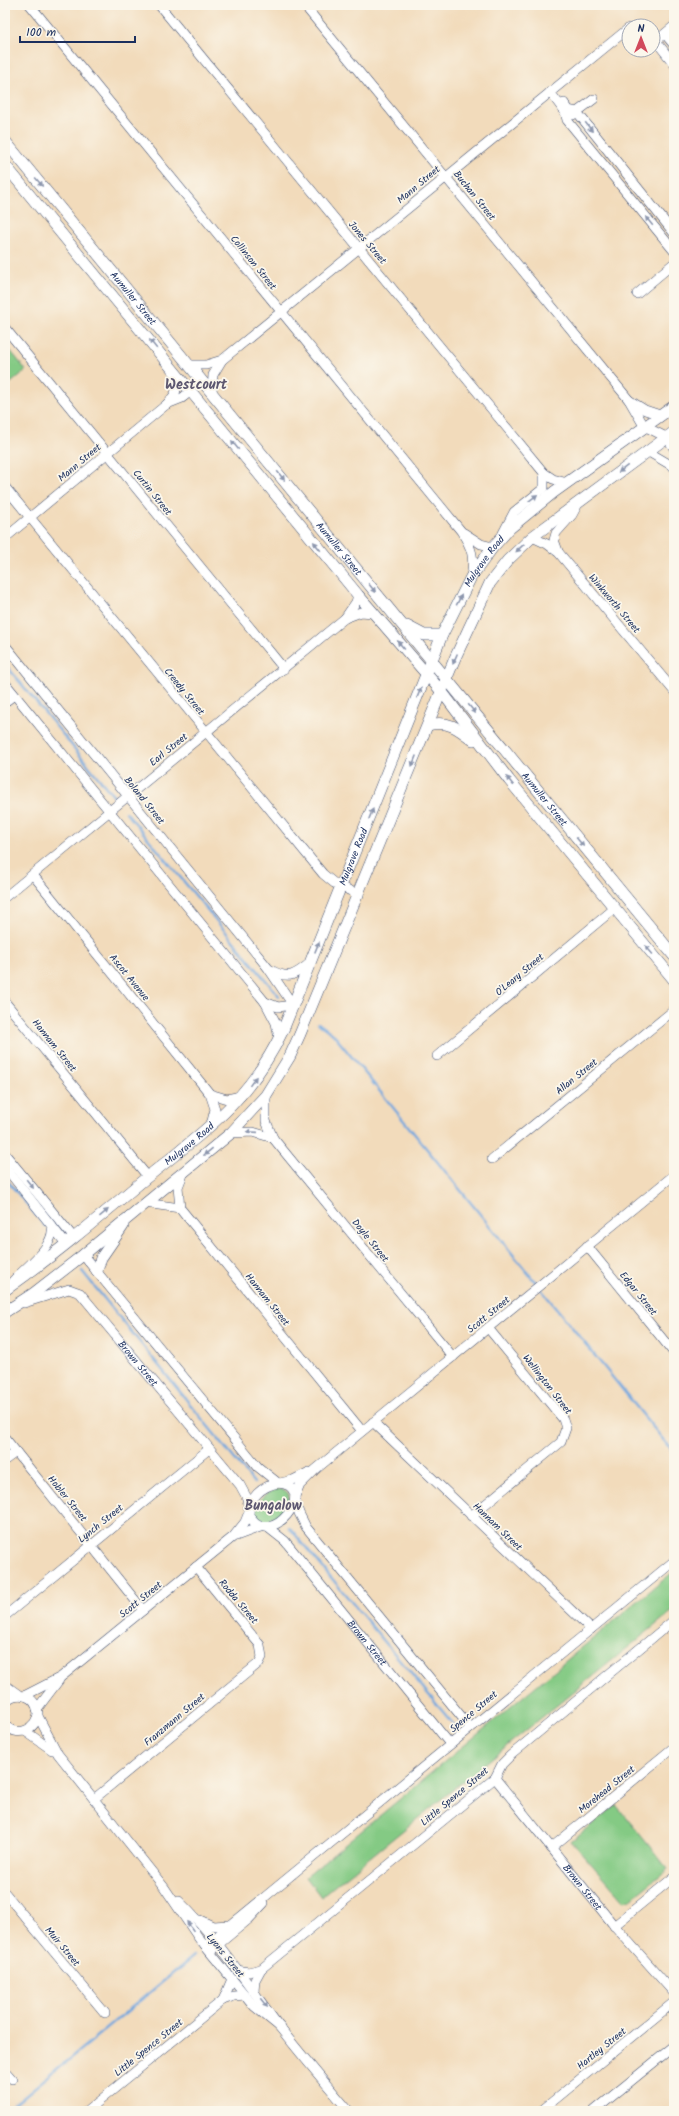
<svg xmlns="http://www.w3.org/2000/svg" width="679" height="2116" font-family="Kalam,sans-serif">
<rect width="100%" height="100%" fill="#fbf7ec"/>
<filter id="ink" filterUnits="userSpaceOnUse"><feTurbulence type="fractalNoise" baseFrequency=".025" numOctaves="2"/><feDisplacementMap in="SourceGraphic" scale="8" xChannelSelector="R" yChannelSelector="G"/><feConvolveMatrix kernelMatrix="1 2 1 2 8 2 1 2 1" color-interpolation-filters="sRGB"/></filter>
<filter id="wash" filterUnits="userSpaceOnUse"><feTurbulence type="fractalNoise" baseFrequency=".012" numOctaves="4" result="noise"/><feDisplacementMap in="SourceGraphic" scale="16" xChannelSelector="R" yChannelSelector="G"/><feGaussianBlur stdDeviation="0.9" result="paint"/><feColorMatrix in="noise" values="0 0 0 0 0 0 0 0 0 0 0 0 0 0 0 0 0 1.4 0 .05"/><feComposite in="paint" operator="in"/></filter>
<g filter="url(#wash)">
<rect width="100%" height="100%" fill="#f2dbbb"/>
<path fill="#84ca84" stroke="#507c71" d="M5,344l21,26 -21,18z
M277,1489c33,0 -13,52 -22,23 1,-12 11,-20 22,-23z
M674,1571v39l-353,287 -15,-20z
M616,1805l52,64 -37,30 -7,2 -53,-60z"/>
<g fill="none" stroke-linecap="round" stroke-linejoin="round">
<path stroke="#70a6de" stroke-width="2.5" d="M5,664l110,134
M126,812l153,184
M318,1023l15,11 204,250
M5,1178l40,48
M82,1271l172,212
M540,1288l134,165
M289,1527l165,198
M6,2111l188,-155"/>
</g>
</g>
<g filter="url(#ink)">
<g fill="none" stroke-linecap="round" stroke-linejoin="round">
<g stroke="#3b496c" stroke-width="10">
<g id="minor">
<path d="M30,5l431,526c11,17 14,26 10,46"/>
<path d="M159,5l385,468 9,6 14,4"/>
<path d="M304,5l325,395 15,26 22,11 8,11"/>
<path d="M674,26l-18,15 18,23"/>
<path d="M665,34l9,11"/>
<path d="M550,92l15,20 2,8 107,131"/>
<path d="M564,103l5,7 8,2 97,121"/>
<path d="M573,115l21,-16"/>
<path d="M637,294l37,-31"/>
<path d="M5,328l279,341"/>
<path d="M190,365h16l16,-5"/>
<path d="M212,392l1,-17 9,-15 407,-332"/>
<path d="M629,400l16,10 15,5"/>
<path d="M167,404l15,-6 9,-7"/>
<path d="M647,451l27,16"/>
<path d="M5,487l318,387 11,9 25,12"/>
<path d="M464,533l17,11 12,3"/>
<path d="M503,533l11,-21 30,-24v-15"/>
<path d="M532,537l15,7 12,9 115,138"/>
<path d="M5,538l162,-134 8,-10 4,-17"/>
<path d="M558,551l-4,-11 2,-7 16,-18 7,-13"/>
<path d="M345,618l16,-6 12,1"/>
<path d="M5,645l263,323 25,37 -15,2 -13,-5"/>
<path d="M5,683l260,319 11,21 3,16"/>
<path d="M5,702l9,-7"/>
<path d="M33,875l177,219 5,15 -4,16"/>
<path d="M5,897l340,-279 11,-16 2,-7"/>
<path d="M271,970c18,10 24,5 39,-7"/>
<path d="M5,1002l143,175"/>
<path d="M437,1056l178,-148"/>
<path d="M210,1094l17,5 14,-3"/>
<path d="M266,1095v26l7,17 180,219"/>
<path d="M231,1133l22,-1 20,6"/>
<path d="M5,1154l69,84"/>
<path d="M492,1159l182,-149"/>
<path d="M5,1167l61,77"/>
<path d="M145,1203l35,5 182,223"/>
<path d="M180,1208l-2,-21 6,-15"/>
<path d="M587,1246l87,107"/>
<path d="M83,1255l175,212 20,16"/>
<path d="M12,1282c12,-14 43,-35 40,-55"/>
<path id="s1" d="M24,1303l45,-14 11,4 160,192 7,13 2,12"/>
<path d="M373,1422l218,207"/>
<path d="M5,1438l138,172"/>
<path d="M5,1460l11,-8"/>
<path d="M278,1483c44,3 -10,71 -29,32 -1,-17 13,-29 29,-32z"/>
<path d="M280,1483l13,-3 16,-8"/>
<path d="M295,1497l5,-12 15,-15 359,-295"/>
<path d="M295,1499l4,14 7,14 164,200"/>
<path d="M471,1516l90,-74 5,-14 -3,-9 -75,-91"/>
<path id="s2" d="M266,1526l19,15 165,203"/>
<path d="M236,1536l27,-10"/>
<path d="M5,1616l204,-167"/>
<path d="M5,1685l14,10"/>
<path d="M24,1696l37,-19 135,-110 37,-30 12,-15 4,-10"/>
<path d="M5,1702c12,-12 31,-7 33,11 -1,17 -21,25 -33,12"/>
<path d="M37,1709l22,-29"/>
<path d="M38,1716l20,38 106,133 36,53 54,66 27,22"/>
<path d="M25,1731l27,19"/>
<path id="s3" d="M495,1778l117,145 62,70"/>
<path d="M94,1799l165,-136 3,-6 -2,-12 -64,-78"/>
<path d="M551,1848l123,-101"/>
<path d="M5,1893l100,120"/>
<path d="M179,1901c39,38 70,85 102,128 22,28 45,55 68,82"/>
<path d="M200,1920l13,6 17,-1"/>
<path d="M614,1926l60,-49"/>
<path d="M205,1946l469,-385"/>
<path d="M213,1949l36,-30 15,-16"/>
<path d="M237,1970l11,2 13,-3 234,-191 7,-14 9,-9 163,-135"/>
<path d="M254,1991l1,-11 6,-11"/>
<path d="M223,2000l9,-21"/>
<path d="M5,2071l7,8"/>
<path d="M87,2111l136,-111 11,-4 11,-1"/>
<path d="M541,2111l133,-109"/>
<path d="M594,2111l80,-65"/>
</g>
</g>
<g stroke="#3b496c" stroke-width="12">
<g id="major">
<path id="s4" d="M5,141l669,815"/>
<path d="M5,165l353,430 84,97 67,88 165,200"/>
<path d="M407,626l17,9h18"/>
<path d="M428,725c20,-5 30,3 45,15"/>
<path d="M97,1271l4,-13 22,-32"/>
<path id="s5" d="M5,1290c47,-33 91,-70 135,-107 60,-49 109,-80 143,-153l159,-395 29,-58 22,-30 17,-19 44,-36 120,-86"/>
<path d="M5,1312l29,-19 49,-38 148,-122 35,-38 24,-39 10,-22 155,-376 35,-75 18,-23 24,-23 142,-105"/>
</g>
</g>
<use href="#minor" stroke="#fff" stroke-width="9"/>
<use href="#major" stroke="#fff" stroke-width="11"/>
</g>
<defs><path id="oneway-solid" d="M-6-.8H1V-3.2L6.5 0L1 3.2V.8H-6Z"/></defs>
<g fill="#8d97ae">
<use href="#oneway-solid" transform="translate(589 127) rotate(51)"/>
<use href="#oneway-solid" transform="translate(39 182) rotate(50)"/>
<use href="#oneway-solid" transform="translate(649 221) rotate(-129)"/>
<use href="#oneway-solid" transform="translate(153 344) rotate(-129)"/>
<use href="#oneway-solid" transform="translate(235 445) rotate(-129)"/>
<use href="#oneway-solid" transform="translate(623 469) rotate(143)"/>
<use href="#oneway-solid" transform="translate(281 476) rotate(51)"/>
<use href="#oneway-solid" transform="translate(533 498) rotate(-37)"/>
<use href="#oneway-solid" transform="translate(317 546) rotate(-129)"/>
<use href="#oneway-solid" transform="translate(520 548) rotate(136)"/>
<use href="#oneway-solid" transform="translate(372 588) rotate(51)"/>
<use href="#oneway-solid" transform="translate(459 600) rotate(-63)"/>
<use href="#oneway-solid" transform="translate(401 645) rotate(-130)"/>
<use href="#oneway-solid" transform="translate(455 659) rotate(113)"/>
<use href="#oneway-solid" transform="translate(419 693) rotate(-68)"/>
<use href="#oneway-solid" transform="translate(472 709) rotate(51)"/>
<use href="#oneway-solid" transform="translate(414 761) rotate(112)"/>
<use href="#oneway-solid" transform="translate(510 781) rotate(-129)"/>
<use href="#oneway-solid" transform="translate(371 814) rotate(-68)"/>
<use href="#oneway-solid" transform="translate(580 842) rotate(50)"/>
<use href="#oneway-solid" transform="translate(317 947) rotate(-68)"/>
<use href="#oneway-solid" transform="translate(649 950) rotate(-130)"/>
<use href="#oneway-solid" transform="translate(253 1081) rotate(-54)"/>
<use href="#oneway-solid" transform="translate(252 1132) rotate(-176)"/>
<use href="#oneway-solid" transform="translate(208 1152) rotate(141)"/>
<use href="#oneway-solid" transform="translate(30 1184) rotate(51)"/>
<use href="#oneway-solid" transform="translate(104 1213) rotate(-40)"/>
<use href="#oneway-solid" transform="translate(190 1926) rotate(-125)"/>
<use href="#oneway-solid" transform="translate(264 2003) rotate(52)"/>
</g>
</g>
<g text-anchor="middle" stroke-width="3.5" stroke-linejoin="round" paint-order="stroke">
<g font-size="10" fill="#1b2f5e" stroke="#fbf7ec">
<text transform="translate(418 184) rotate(-40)" y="4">Mann Street</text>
<text transform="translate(475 195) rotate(51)" y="4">Buchan Street</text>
<text transform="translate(368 242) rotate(50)" y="4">Jones Street</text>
<text transform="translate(254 262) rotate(51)" y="4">Collinson Street</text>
<text dy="4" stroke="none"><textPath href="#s4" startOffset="203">Aumuller Street</textPath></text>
<text transform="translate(79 462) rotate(-40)" y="4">Mann Street</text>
<text transform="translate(153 492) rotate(51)" y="4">Curtin Street</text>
<text dy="4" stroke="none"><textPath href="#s4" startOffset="527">Aumuller Street</textPath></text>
<text dy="4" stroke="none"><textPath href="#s5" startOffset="895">Mulgrave Road</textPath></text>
<text transform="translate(615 603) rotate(50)" y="4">Winkworth Street</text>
<text transform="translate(185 691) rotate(51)" y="4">Creedy Street</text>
<text transform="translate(168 749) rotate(-39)" y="4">Earl Street</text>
<text dy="4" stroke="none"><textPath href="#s4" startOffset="851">Aumuller Street</textPath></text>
<text transform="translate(145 800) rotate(51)" y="4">Boland Street</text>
<text dy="4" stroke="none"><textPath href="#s5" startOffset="571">Mulgrave Road</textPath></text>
<text transform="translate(519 974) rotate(-40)" y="4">O'Leary Street</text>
<text transform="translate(130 977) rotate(51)" y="4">Ascot Avenue</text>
<text transform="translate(55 1045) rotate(51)" y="4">Hannam Street</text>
<text transform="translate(576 1076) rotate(-39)" y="4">Allan Street</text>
<text dy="4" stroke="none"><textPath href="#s5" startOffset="235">Mulgrave Road</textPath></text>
<text transform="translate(371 1240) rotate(51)" y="4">Doyle Street</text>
<text transform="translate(639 1293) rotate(51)" y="4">Edgar Street</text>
<text transform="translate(268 1299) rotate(51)" y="4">Hannam Street</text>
<text transform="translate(488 1314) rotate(-39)" y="4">Scott Street</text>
<text dy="4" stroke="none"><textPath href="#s1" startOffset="150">Brown Street</textPath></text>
<text transform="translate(548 1384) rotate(52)" y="4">Wellington Street</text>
<text transform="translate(68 1498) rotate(51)" y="4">Hobler Street</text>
<text transform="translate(100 1523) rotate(-39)" y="4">Lynch Street</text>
<text transform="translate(498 1526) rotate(44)" y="4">Hannam Street</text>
<text transform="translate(140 1599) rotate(-39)" y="4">Scott Street</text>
<text transform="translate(239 1601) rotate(50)" y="4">Rodda Street</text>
<text dy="4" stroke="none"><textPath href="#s2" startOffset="155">Brown Street</textPath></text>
<text transform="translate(473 1711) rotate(-40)" y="4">Spence Street</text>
<text transform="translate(174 1719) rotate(-40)" y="4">Franzmann Street</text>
<text transform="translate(606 1789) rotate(-39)" y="4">Morehead Street</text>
<text transform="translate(454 1796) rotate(-40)" y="4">Little Spence Street</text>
<text dy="4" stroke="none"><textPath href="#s3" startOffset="140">Brown Street</textPath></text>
<text transform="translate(63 1946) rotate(50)" y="4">Muir Street</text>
<text transform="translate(226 1955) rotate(51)" y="4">Lyons Street</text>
<text transform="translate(148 2047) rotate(-39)" y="4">Little Spence Street</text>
<text transform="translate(601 2048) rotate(-39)" y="4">Hartley Street</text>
</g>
<g font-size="14" font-weight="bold" fill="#5e5870" stroke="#fbf7ec">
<text x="196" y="389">Westcourt</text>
<text x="273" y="1510">Bungalow</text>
</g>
</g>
<rect width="679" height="2116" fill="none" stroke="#fbf7ec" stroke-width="20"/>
<g transform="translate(641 38)"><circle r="19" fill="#fbf7ec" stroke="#a1a7b3"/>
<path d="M0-3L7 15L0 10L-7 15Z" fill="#d1495b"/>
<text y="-6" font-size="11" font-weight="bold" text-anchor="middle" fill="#1b2f5e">N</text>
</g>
<path d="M20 36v6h115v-6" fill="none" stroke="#1b2f5e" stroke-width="2"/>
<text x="26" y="36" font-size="12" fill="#1b2f5e" stroke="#fbf7ec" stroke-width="3" paint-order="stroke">100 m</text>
</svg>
